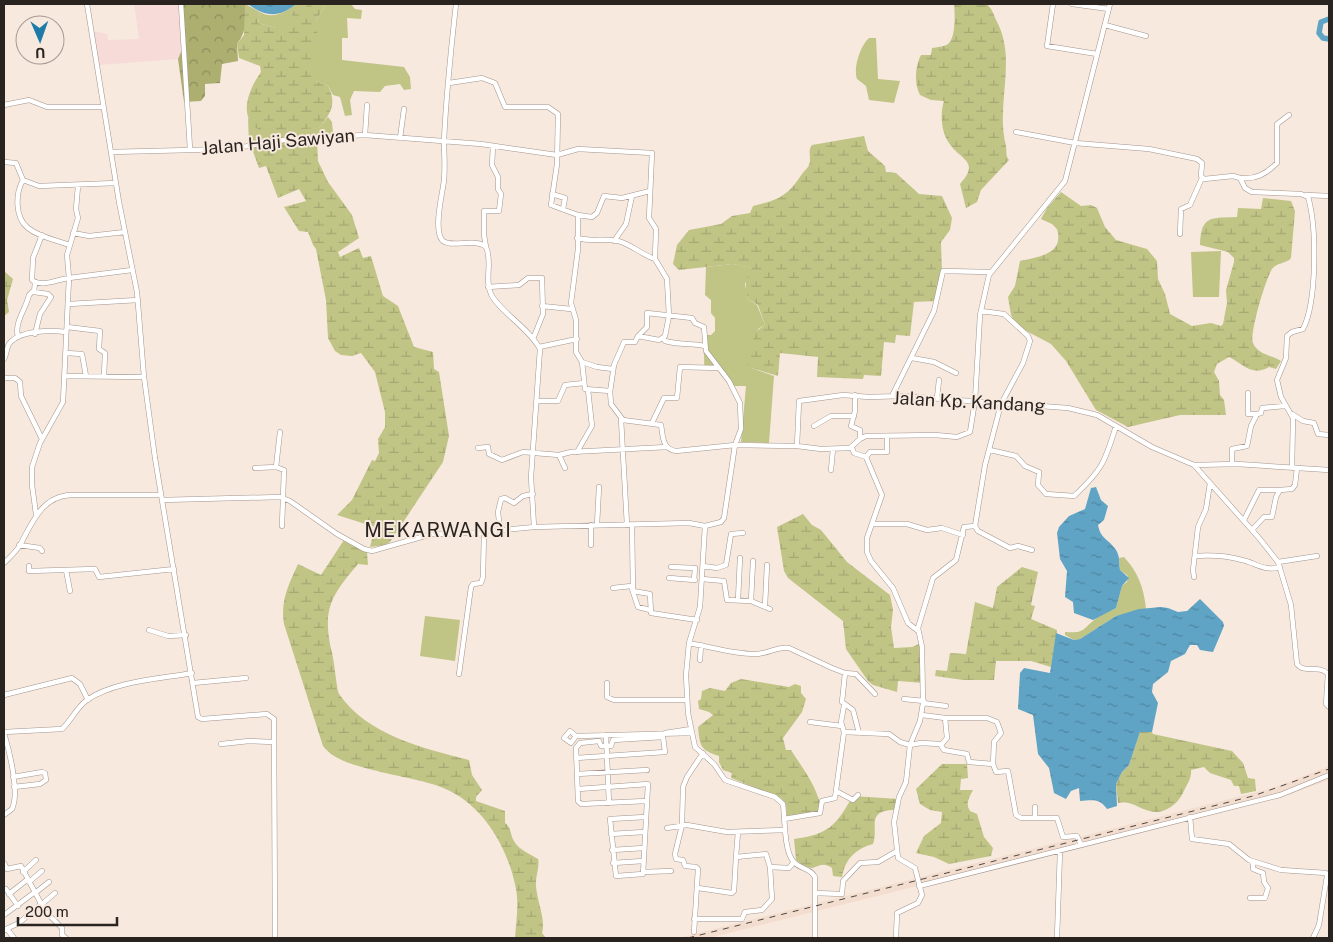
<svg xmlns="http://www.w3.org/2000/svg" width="1333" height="942" font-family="'Public Sans',sans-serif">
<defs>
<pattern id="forest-crowns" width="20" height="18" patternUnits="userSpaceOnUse" patternTransform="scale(1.25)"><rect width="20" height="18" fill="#acaf70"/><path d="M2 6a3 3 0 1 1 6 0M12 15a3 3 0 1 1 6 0" fill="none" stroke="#8c8e5c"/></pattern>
<pattern id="wetland-marsh" width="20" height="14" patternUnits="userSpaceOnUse" patternTransform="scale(1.25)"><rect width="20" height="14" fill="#c0c485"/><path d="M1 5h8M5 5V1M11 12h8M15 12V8" fill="none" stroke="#a5a873"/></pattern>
<pattern id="water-ripples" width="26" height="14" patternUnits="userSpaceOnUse" patternTransform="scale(1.25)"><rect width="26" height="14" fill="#60a4c5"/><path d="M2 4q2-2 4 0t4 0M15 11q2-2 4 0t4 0" fill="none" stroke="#4f85a0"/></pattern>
</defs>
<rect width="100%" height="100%" fill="#f8e9df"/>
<path fill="#f6dbd9" d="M134,4h45l4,43 -5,12 -79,6 -6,-34 14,3 1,6 31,-1z"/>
<path fill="#f3ddce" d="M1329,766v14l-49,18 -25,4 -546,136h-30l594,-150z"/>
<path fill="#c0c485" d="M296,4h9l2,2 -7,5 -12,17h-12l-18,-5 2,-11c12,8 26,0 36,-8z
M326,4h25l4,5 7,1 -1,9 -14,-1 1,20h-6v22l62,7 6,10 1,12 -7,1 -4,-6 -15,2 -5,6 -26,-1 -4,9 2,15 -7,1 -5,-19 -7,-2 -5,-9 -12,-5 -6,-17v-6l6,-37z
M869,38h7l2,41 22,2 -6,22 -25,-3 -3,-14 -9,-7c-4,-11 3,-33 12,-41z
M328,117l4,5 1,11 -84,11 -1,-26 9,11 62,-1z
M1221,251l-2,46h-26l-2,-45z
M733,264l20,4 -8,16 3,15 9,6 8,20 -7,4 -7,39 23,8 -5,67 -28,-1 5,-56h-14l-14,-16 -14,-3c1,-11 -2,-21 0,-32h7l4,-4v-13l-4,-5v-13l-6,-5 1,-28z
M1124,557c14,15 20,31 22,52l-30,7 -36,23 -6,1 -9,-5v-3c19,1 16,-1 29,-12 6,-6 15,-9 22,-12l6,-22 5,-4 1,-6 -8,-6 -1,-12z
M425,616l35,4 -5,41 -35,-5z"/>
<path fill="url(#forest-crowns)" d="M179,4h66c1,16 2,27 -8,40l1,17 -16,3 -2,19 -15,1v12l-4,5 -17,1 -6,-43 5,-12z"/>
<path fill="url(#wetland-marsh)" d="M245,4l15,8 -2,11 18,5h12l5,-16 14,-6 -2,-2h21l-10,17 3,3 -9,40 7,6 -1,11 12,5c9,17 3,28 -9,42l-56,4c-27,-12 -15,-42 -2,-60l-1,-6 -21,-8 -2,-14 7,-9z
M954,4h32c6,4 7,9 10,16 22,39 -1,84 10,126 1,6 -1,9 3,14l-28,30 -4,12 -11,6 -6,-24c21,-23 0,-24 -11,-41 -8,-11 -9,-30 -5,-42l-13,-1 -11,-5c-6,-11 -5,-29 1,-40h10l1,-7c5,-1 12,-1 16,-4 8,-6 7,-31 6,-40z
M864,136l4,15 17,15 1,6 10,1 23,21 23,2 10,22 -2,12 -9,12 1,32 -6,27 -22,1 -4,34 -14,-1 -1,8 -11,-1 -3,34 -17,-1 -1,4 -46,-2 1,-20 -38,-4 -2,23 -27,-8 -4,-4 8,-32 10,-7 -7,-20 -10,-6 -2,-8v-10l6,-13 -19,-4 -54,6 -6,-6 4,-19 12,-15 32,-6 11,-8 18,-3 3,-7c25,-6 34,-9 49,-32 2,-3 6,-6 7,-9 3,-7 -2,-14 3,-20z
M294,139l23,1 1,21 10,21 24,33 7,23 -21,14 2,5 19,-9 4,10 8,-2 12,40 15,10 16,41 19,5 1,17 5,3 10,64 -6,26 -53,80 -5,3 -15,2 5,-20 -38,-12 15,-15 20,-40 3,1 4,-8 -1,-14 7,-12v-15l-10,-40 -14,-19 -9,3 -11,-1 -6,-4 -7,-13 -2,-38 -10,-51 -3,-4 -5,-13 -9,-1 -15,-24 22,-6 -7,-12 -21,9 -12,-32 -7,2 -8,-22z
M1061,192l20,14 10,-1 6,3 8,19 11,13 31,9 10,12 1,18 7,15 5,20 22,12 19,-3 10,3 2,-2 4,-21 -1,-13 8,-28v-4l-6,-6 -28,-7c1,-30 11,-27 37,-28l1,-9 23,1 2,-11 28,3 4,10 -4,47c-5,6 -14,4 -19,11 -6,9 -23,65 -19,74 5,12 19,12 28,18l-5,8 -7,-2c-17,10 -26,-3 -40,-10l-12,7 -3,8 5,9 1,14 4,5 2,15h-46l-52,12 -32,-17 -30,-49 -15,-17 -34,-18 -6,-11 -3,-18 7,-11 5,-25c16,-4 45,-6 37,-32l-5,-5 -11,-5 6,-11z
M4,271l9,8 -6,21 2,12 -5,4z
M803,514l9,11 9,5 26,32 43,33 3,15 -2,17 3,21 18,-1 9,-4 3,40 -26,-2 -1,11 -24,-7 -5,-4 -22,-32 -3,-28 -55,-43 -4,-7 -7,-44z
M344,540l23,12 1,13 -10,-1c-28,33 -36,46 -26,89 2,7 5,38 7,41 28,41 84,54 130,66l3,15 10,15 -6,7v4l29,10v12c7,5 5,12 9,18 5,9 16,13 24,18 2,8 -3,18 -2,27 1,15 10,34 6,47l4,5h-31c1,-15 4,-34 1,-49 -7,-38 -30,-80 -66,-98 -19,-10 -55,-15 -77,-21 -16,-4 -40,-10 -50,-24l-39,-122c-4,-23 5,-40 14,-60l23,11z
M1022,567l16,5 -7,33 4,1 -4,13 26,11 -6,37 -20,-6h-35l-2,19h-31l-28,-4 1,-6 11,1 3,-18 16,1 9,-52 18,6 4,-21z
M741,679l48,8 6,-3 6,2v7l5,6 -4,13 -19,26 3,12h5c12,19 29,40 30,62l-34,4 -1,-11 -5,-7 -50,-20 1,-5 -9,-3 -4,-8v-6c-19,-6 -19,-10 -21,-29l15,-12 -4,-3 -10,-3 -1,-8 3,-2 1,-8 8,-3 15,3 6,-8z
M1140,732h12l1,2 79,17 11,12 5,15 7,1 1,12 -15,3 -2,-8h-5l-3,-6 -21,-7 -6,-6 -13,3c1,8 -4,14 -7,21 -4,8 -8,13 -15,17 -20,13 -34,-10 -51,-5l-2,-19 6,-12 7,-7z
M942,764h25l1,14 -7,1 -1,11h13c-4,8 -8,13 -3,21l7,3 7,23 9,11 -2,8 -42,8 -15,-7 -18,-4 8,-17 17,-13 1,-11 -12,-2 -10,-6 -4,-15z
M853,796l45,3 -3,11c-30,0 -16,18 -22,34 -18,5 -28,15 -31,33l-9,-1 -1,-8c-8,-6 -13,-2 -20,0l-7,-1 -9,-7 -2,-21c36,-5 41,-13 59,-43z"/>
<path fill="url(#water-ripples)" d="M248,4h48c-17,14 -31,13 -48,0z
M1096,487l5,13 7,6 -4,14 -6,5c3,15 11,14 18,25 4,6 3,13 4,20l9,8 -7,8 -6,22 -23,12 -19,-7 -1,-11 -8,-5 2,-26 -7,-12 -3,-26 2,-6 10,-11 16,-7 6,-21z
M1200,599l23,23 1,4 -11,26 -13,-2 -3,-5h-7l-5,9 -14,7 -3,11 -15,12 -1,8 6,11 -6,29h-12l-11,33 -7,7 -6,12 1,22 -10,3c-7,-11 -15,-9 -27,-8l-1,-13 -8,3 -5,8 -12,-6 -5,-25 -11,-14 -5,-39 -15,-6 2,-36 4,-5 26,5 6,-40 18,7 6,-1 36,-23 23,-7 22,-2 7,1 10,4 9,-1z"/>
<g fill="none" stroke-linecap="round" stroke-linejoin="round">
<path stroke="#60a4c5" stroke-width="5.5" d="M1329,19l-8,3 -2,11 4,5 6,1"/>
<g stroke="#a3958c" stroke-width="5.5">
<path id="minor" d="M87,4l32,198 18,90 7,85 11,81 43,259 4,2 65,-5 7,5 1,219
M181,4l9,145
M456,4c-5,45 -10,91 -12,137 0,15 2,31 -1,46 -2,12 -9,43 -1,53 8,9 33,-3 44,7 7,16 -2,32 5,47 7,16 39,35 49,55l-9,128 3,50
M1053,4l-6,42 50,8
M1072,4l37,5
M1105,25l41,11
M449,83l33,-5 13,5 10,24h43l10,7 -1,50 -6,41 27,10 14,2 5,-4 7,-17 18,2 28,-7
M4,105l25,-5 18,7h56
M1016,132l59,11 74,6 48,10 5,4 -1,13 3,3 29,-3 7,2 5,10 7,4 49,2 7,3c9,30 9,105 -5,132l-11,3 -5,4 -1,22 -9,22 4,17 12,21 -1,50
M365,135l2,-30
M400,138l4,-29
M111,152l119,-3 60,-10 75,-4 116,9 76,11 21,-6 74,4 -3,65 7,11 -1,30 12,20 2,37 -4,20 -6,4 -21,-4 -3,6h-11l-10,23 -4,27
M4,162l12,1 7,17 16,6 77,-3
M1240,178c15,2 26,-4 37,-15v-39l12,-9
M23,180c-8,14 -8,38 5,48 11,9 28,12 41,17
M552,194l13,4 -2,11
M1307,195l22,1
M578,215v34l-7,54 5,17v32l6,10 15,5 16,2
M73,233l16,3 36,-4
M1180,234l1,-25 9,-4 12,-27
M42,235l-9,23 -1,22c10,8 26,-1 37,-2l-2,-23 11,-37 -2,-9 2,-23
M577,238c14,4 27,0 41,3 13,3 24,14 37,18
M614,241l12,-17 6,-28
M486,247l-2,-12v-24h15l2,-17 -3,-5v-12l-6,-12 1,-19
M488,287l31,-2 9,-7h14l1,36 -10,25
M69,304l69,-4
M542,306l29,3
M981,311l23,3 24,22 2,5 -7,22 -22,41 -16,61 -10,61 3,5 32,17 8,-2 14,4
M67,327l33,4 -1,18 6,4 -1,23
M35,334l5,-20 11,-17 -3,-3 -14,-2 1,-9
M18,337c-4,-15 8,-28 11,-42l4,-4
M663,338l2,3c14,4 26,2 40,5
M539,347l38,-8
M66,353l16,1 4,22
M912,358l22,4 22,11
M4,359c3,-5 2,-10 5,-15 10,-14 42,-14 57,-12
M582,362l3,27 25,2 1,13 12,16 38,5c2,11 1,24 15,26l59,-6 6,-16 -1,-26 -11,-22 -23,-30 -2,-24 -9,-4 -3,-5 -45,-5v14l-9,9
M65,376l79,1
M4,378h11l5,4 1,14 21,43
M1248,393v21h9
M855,395v16l-4,15 9,4v9
M892,396l42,-85 9,-40 47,1
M937,398l2,-18
M538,401h20l7,-16 19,-2
M1292,414l11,7 11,2 4,11 11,1
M621,419l6,106
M652,423l12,-25h13l3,-31 39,1
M814,426l17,-10h23
M797,446l24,3 29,-1 10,-9 6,-3 69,-1 22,2 13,-5 5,-31 5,-86 9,-40 76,-94 45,-177
M478,448l10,-1 1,7 13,6 21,-8 36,3 6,13
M852,448l2,5 12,4 16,38 -15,43v14l4,9 22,27 15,35 10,8
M990,450l26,6 9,10 14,6 -1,13 8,9 28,2c28,-26 31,-34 42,-70
M577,452l15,-26 -4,-36
M559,455l12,-3 96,-5
M866,457l4,-5h17v-16
M1232,464v-15l15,-3 4,-20 6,-12 4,-1 1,-5 23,-2
M1194,465l65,73 19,24 13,43 6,59c7,10 22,0 31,10l-2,30 3,3
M276,467l4,-35
M255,468l21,-1 8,3 -2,56
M831,470l2,-21
M162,500l118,-3 10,4 47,33 27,15 8,2 60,-17 39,-1 63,-6 155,-4 16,3
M36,514l-4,-29v-18l8,-24 23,-41 6,-124 63,-8
M1244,520l15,-30h21
M872,524h35l20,6 15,-2 21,7
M591,525v20
M597,525l2,-38
M632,525l1,66 17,3 1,19 46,7
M705,526l16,-4 3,-4 11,-73 62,1 2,-45 44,-6 26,2 33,-1 166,12 29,7 55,32 42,18 43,-1 92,6
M705,526l-5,81 -11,36 -3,32 2,38 7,34 19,17 11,16 50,17 8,7c2,15 1,46 10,57 6,8 18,7 22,16v61
M500,530l-2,-18 3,-13 4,-1 9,5 9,-7 10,-2
M1252,530l12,-13h8l4,-20 4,-7 12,-1 3,-4 2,-17
M19,545l21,3 2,3
M1195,556c15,-1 32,0 47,4 14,3 23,12 38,7
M1278,562l39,-6
M4,563c5,-5 12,-11 16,-18 12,-22 22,-49 51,-50h90
M29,566v5l66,-2 4,8 75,-8
M703,566l14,2 9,-3 5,-31 12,-1
M671,567l24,1 -1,12
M66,570l4,21
M1194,577l-1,-7 5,-43 8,-18 4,-26
M669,578l26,2
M702,579l22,2 3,19 24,1 19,8
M613,588l18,-2
M632,589l6,18 12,3
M738,600l2,-42
M751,601l2,-40
M765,606l2,-41
M149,630l19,6 18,-1
M689,643c22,4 44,11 66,11 13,0 23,-8 34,-6l43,20 13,5 11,1 19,20
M700,660l1,-15
M845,673l-3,29 11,8 6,23
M459,674l12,-87 2,-3 8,-1 2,-6 1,-45
M193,683l53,-5
M607,683v14l7,3h72
M4,695l68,-17 8,6 8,16
M904,699l20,2
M923,703l23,3
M844,706l-3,16 3,10 45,2 11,8 10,3 11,-2 19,1 4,6 23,4 2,8 24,2 3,8 12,-1 8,44 5,3h36l6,19 14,-1 4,9
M922,715l23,3h42l10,4 4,11 -7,9 -1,22
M810,722l32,4
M4,732l58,-3c9,-8 14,-21 25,-29 27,-19 73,-21 105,-27
M4,733c5,17 16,59 8,76l-8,6
M665,733l26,-4
M606,735l3,68
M576,736l-5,7 -7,-5 6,-7 6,5 116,-3
M221,744l28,-3 25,1
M941,745l6,-7 -2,-20
M576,758l89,-6 -2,-15 -50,3 -2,6h-10l-2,-5 -19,2 -4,5 1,26 70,-4
M577,774l1,27 3,3 65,-3
M13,777l29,-5 3,1 1,7 -6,4 -26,3
M578,789l70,-5 -5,90 -27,2 -6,-57 35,-2
M836,791l17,9 5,-5
M1035,807v11
M1190,817l2,22 37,5 20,16 32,10 45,3 1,3 -8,49 -6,13
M784,819l36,-6 2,-12 13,-3 9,-66
M667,828l20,-3 40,7 58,-2
M611,834l33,-2
M612,850l32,-2
M736,857l2,-25
M4,863l3,6 14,-3 24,45 17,17v7l4,3
M613,863l30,-2
M23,872l13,-12
M643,872l28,-1
M29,882l13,-11
M919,886l361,-91 49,-20
M698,888l34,5 2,-2 2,-34 30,-3 4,13 19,1 5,-6
M6,889l12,17
M35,893l14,-11
M815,893l27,1 1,-13 17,-18 18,-1 19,-11
M9,894l19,-15
M1250,898h15l3,-10 -4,-6 -1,-9 -10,-4v-7
M41,905l14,-12
M4,915l31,-23
M694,919h48l3,-7 17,-2 10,-11 -2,-32
M7,929l7,9
M4,930l15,-7 22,-19
M694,932l4,-63 -2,-2 -11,-1 -2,-6 -7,-1 -1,-5 7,-29 1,-38 4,-10 16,-24
M896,938l1,-25 21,-10 4,-8 -7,-27 -17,-10 -4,-36 5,-25 7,-15 4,-37 10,-24 3,-18 -1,-56 -4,-19 15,-50 23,-18 8,-33 11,-1
M1057,938l3,-87"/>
</g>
<use href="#minor" stroke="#fff" stroke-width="4.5"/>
<path stroke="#4f4743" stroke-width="1" stroke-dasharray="6 6" stroke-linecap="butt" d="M688,938l565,-142 76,-27"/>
</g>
<g text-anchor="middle" stroke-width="4" stroke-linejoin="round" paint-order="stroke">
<g font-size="18" fill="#2a2421" stroke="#f8e9df">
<text transform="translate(278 142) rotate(-5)" y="6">Jalan Haji Sawiyan</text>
<text transform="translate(969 402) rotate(3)" y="6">Jalan Kp. Kandang</text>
</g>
<g font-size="20" letter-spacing="1" fill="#2a2421" stroke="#f8e9df">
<text x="438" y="537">MEKARWANGI</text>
</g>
</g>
<rect width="1333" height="942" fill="none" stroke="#2a2421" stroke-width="10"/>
<g transform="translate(40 40) rotate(178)"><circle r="24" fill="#f8e9df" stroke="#a69a93"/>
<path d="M0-4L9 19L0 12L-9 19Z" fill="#1e7aa8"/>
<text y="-8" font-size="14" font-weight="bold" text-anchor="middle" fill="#2a2421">U</text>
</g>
<path d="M18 917v8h99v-8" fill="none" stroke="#2a2421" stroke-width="2.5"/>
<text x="25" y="917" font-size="15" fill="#2a2421" stroke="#f8e9df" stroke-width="4" paint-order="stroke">200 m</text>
</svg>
